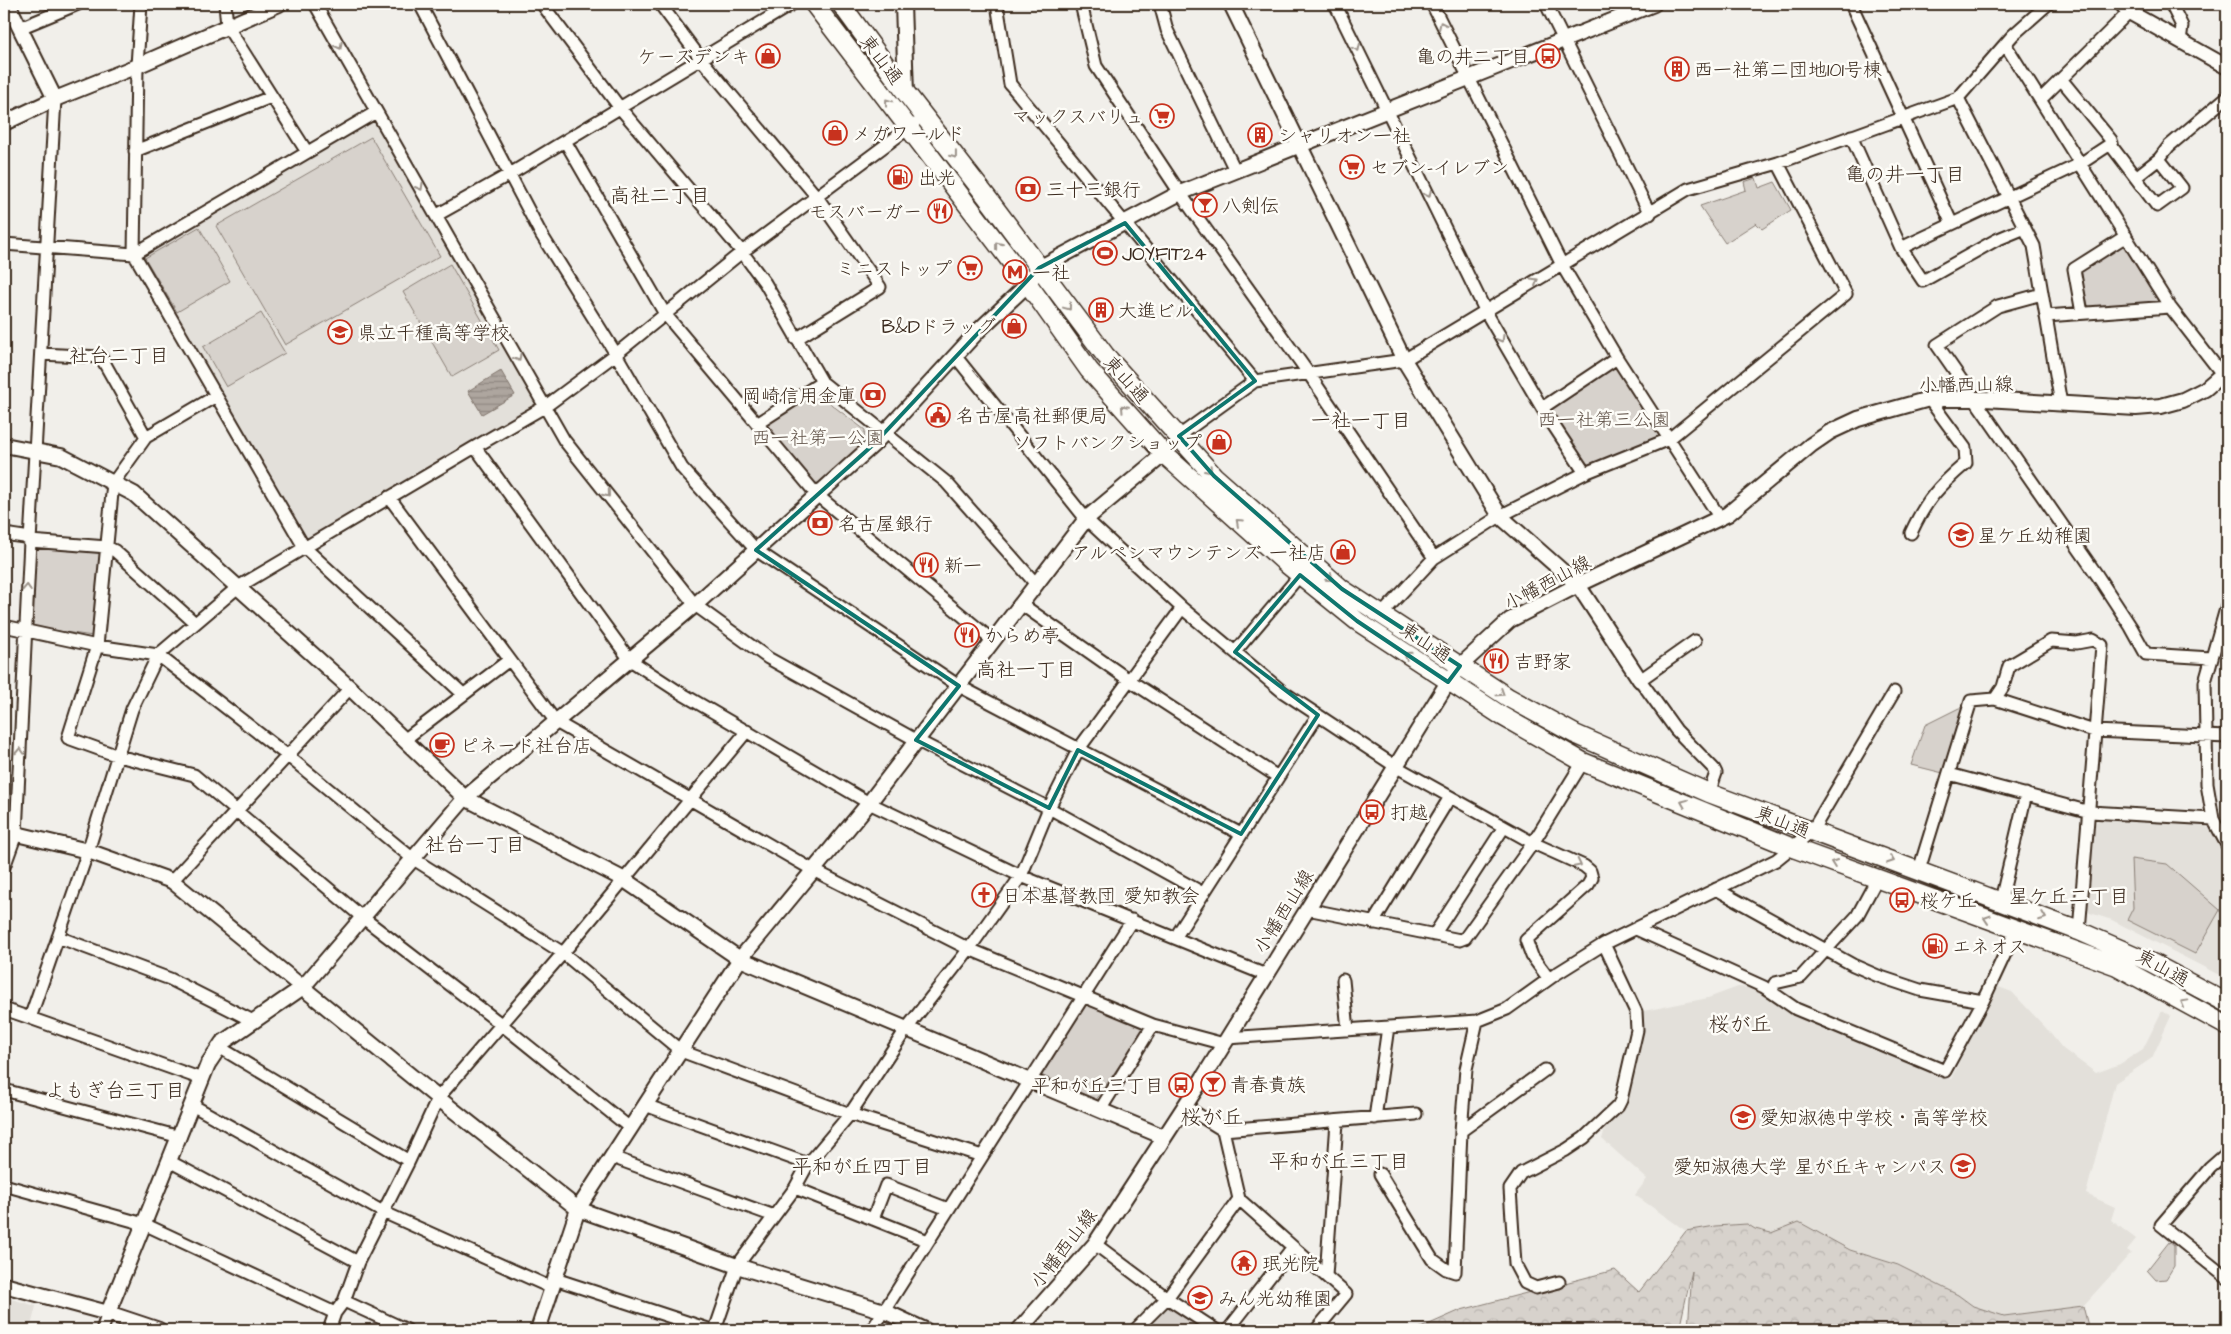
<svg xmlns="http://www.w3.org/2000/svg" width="2231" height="1334" font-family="'Architects Daughter','Klee One',sans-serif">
<defs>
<pattern id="forest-crowns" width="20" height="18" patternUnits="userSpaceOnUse" patternTransform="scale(1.25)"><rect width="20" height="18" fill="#d7d2cc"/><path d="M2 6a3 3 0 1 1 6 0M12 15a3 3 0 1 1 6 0" fill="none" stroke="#b9b4af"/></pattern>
<pattern id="water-rules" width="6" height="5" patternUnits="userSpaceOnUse" patternTransform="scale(1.25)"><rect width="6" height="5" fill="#aea69f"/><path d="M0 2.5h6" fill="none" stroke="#8f8781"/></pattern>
</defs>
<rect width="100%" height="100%" fill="#f1efea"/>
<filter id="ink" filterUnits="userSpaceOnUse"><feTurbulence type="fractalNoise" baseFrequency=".02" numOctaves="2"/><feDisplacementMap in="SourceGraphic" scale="10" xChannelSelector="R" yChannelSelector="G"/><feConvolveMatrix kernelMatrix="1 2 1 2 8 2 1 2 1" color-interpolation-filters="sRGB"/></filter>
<g filter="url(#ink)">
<path fill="#e3e0da" d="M372,120l4,1 162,282 -229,135 -4,-1 -165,-276 1,-7z
M2100,818l102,7 10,5 15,26v123l-115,-59 -28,-9 11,-87z
M1996,986l16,6 33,35 18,22 33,24 24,-9 23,-15 19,-38 9,5 -19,42 -37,25 -29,111 29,13 -4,13 25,19 -9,11 4,3 -48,53 -79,10 -31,-10 -15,-11 -60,-30 -48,-15 -51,-28 -28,11 -16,-4 -8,-5 -32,2 -29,5 -51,-36 12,-16 -45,-40 4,-13 17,-24 16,-90 69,-14 30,-11 15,1 31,22 167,69z
M4,1297l32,9 -6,24h-26z"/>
<path fill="url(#forest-crowns)" stroke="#897e75" d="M1799,1222l51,28 48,15 60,30 15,11 31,10 79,-10 6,24h-401l4,-59 -13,59h-263l45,-20 154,-40 24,22 47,-61 29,-5 32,-2 8,5 16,4z"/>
<path fill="#d7d2cc" stroke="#897e75" d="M371,137l69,119 -155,89 -69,-119z
M1756,178l3,10 16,-6 16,28 -29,19 -6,-6 -31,20 -25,-37 46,-16 -2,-8z
M199,227l31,54 -53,31 -32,-54z
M2119,238l41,66 -71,5 -10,-41z
M450,264l49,86 -47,27 -49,-85z
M261,313l24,40 -59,34 -23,-40z
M1613,365l5,2 44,69 -74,34 -39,-58 1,-6z
M817,389l15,16 33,25 -1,13 -44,40h-8l-49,-57z
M35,543l64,6 2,4 -8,83 -63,-9z
M1963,706l-20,67 -32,-8 14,-40z
M2131,859l36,5 53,46 -25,44 -68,-34 6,-12z
M1085,1005l62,19 -51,76 -55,-25z
M2169,1242l5,4v20l-8,13 -10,1 -9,-10z
M1167,1305l38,25h-62z"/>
<path fill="url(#water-rules)" stroke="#80746b" d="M501,371l14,24 -33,19 -14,-23z"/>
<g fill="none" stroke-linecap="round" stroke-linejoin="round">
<g stroke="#3b2a1e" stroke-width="15">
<path id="minor" d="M225,4l2,22 80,126
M315,4l249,436 131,165 73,53 148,82 133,68 154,85
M420,4l121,230 75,120 66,114 74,82 203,136 282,148
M542,4l78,104 122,144 23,31 57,99 124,100 90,102
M660,4l41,55 116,138 63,90 -84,52
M997,4l13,80 245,297 149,-21 284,-171 90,-26 180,-65 55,-63 35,-31
M1081,4l15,62 84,127 129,181 125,184
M1160,4l7,26 68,140
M1335,4l151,308 56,96 43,65
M1432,4l130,261 55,93 103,160
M1546,4l104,210
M1851,4l101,220
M2171,4l11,22 -2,15
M20,28l58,-24
M2005,44l165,263 52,67
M2061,79l50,61 2,8 44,58 25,-18 -23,-29 10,-13 58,-49
M1958,98l76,148 27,158
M2041,99l88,-87
M376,112l-242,142 170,293 159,147
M914,124l-172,128 -126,102 -70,52 -71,41 155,213 49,32 190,111 152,73 245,99
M1851,136l50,112 179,-84 32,-21
M565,141l100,173 152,181 176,146
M135,151l136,-54
M2136,177l23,-18
M437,215l73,-41 282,-170
M4,244l130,10 3,-188 4,-62
M1901,248l22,33 73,-41 29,-12
M2042,294l-44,12 -61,39 160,230 34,52 15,27 65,4
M2082,313l-8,-44 52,-33
M2046,316l124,-9
M41,354l60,3 45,80
M956,357l130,162 96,89 101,84 112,74 138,77 51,23 6,5 2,7 -4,7 -62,55 6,16 17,23
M216,396l-70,41 -33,46 -16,163 -29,92 50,18 76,19 168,142 139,107 129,104
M1542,408l75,-50
M757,424l65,-42
M1179,436l76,-55
M389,497l167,225 257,148 156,79 184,76 71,19
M1911,533c15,-33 27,-46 55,-70l-1,-15 -36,-49
M4,534l20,3 6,4 77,6 8,4 80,72
M1021,604l108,76 149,97
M2227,605l-22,77 2,102 6,35 14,26
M1381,615l53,-57 66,-42 85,-43 84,-34 177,-145 -68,-131
M4,626l93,20 61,9 130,101 124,102 151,95 118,98 169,63 132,42
M1695,641l-55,39 36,50 38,39 2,4 -7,20
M1235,652l65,-77
M1995,699l8,-12 6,-21 42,-25 26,2 16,-3 9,5 -23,286
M404,740l105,-80
M1949,774l141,38 123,7
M4,867l12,-33 14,-293 25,-442
M1919,870l52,-169 24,-2 99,32 133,6
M172,881l178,-193
M1716,889l137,76 25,11 42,14 63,11
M2001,900l25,-106
M1307,909l153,31 5,-2 68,-95 50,-81
M1373,923l77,-126
M1636,929l128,58 32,22 149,62 38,-70 34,-73
M1434,935l70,-108
M58,937l112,42 83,42
M1175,938l143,-223
M1343,980l5,50
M1771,992l4,-9 26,-6 56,-61 20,-37
M4,1009l26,9
M1477,1021l-11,48 -5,62 84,-61
M1227,1038l250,-17 30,-12 49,-35 48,-30 172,-84 36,-29 82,-139
M219,1047l190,114
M202,1079l-172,-61 58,-167 44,-142 26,-54 80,-68 237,-140
M4,1090l176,47
M192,1105l191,107 169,76
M645,1105l163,59
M1100,1110l53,-85
M1375,1118l13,-91
M1223,1130l193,-16
M2227,1153l-17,15 -49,57 66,53
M612,1157l162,59
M169,1161l189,101
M1380,1174l52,85 14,10 9,3 6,-141
M4,1185l140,39 191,89
M795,1188l133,53
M1239,1199l107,95 -30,36
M873,1219l13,-34 62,24
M1095,1244l72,54 49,32
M1326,1276l11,-154
M555,1279l156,51
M1559,1282l-23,6 -11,-5 -10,-19 -5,-75 11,-16 45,-23 18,-12 34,-32 3,-6 16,-70 -1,-18 -32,-68
M344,1301l63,29
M102,1330l6,-17
M329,1330l6,-17 9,-12 14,-39 51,-101 29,-63 125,-145 184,-222
M715,1330l22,-64 58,-78 13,-24 42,-50 57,-86 62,-79 52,-73 28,-68 29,-58 104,-142
M872,1330l260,-410
M1135,1330l32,-32 72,-99 -16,-69 -39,-24
M1228,1330l65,-83"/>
</g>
<g stroke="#3b2a1e" stroke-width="18">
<path id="tertiary" d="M8,4l47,95
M903,4l3,89
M1231,4l173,356 96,156 78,69 62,95
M2122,4l7,8 98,55
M4,123l51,-24 82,-33 142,-62
M4,445l57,11 73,38 216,194 115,110 158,81 117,80 424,178
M4,831l84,20 84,30 266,217 140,111 159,57 147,45 41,19
M4,1285l104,28 51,17
M108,1313l100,-249 14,-21 81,-56 162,-189 230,-193 179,-161 105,-114 49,-46 11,-16 141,-75 474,-189
M538,1330l40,-121 162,-250 129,-156 217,-284 78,-65
M1019,1330l76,-86 108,-166 245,-396 12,-16 50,-46 68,-35 150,-71 83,-69 19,-13 28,-13 71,-20h56l151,9 25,-2 22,-6 22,-11 22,-19"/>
</g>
<g stroke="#3b2a1e" stroke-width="21">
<path id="primary" d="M814,4l214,280 61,86 75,84 124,111 69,56 145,95 81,46 210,86 324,118 110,60
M841,4l65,89 80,103 119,159 109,121 128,113 167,109 66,36 134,59 370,138 73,32 75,40"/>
</g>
<use href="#minor" stroke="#fdfcf7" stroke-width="11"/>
<use href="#tertiary" stroke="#fdfcf7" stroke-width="14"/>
<use href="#primary" stroke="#fdfcf7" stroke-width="18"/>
</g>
<defs><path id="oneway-chevron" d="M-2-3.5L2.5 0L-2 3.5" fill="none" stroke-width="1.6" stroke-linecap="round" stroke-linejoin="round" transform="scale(1.25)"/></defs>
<g stroke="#9c938a">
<use href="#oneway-chevron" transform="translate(1442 25) rotate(-116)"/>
<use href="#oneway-chevron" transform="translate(339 46) rotate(61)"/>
<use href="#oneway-chevron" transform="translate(1357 48) rotate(64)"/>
<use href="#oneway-chevron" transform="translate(888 102) rotate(-127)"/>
<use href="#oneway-chevron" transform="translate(954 155) rotate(52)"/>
<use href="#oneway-chevron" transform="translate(420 187) rotate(60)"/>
<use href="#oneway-chevron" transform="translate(1428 194) rotate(64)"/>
<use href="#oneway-chevron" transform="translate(998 245) rotate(-128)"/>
<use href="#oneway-chevron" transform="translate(1535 281) rotate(-30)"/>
<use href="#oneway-chevron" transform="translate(1068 307) rotate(53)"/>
<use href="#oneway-chevron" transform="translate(1501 339) rotate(60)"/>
<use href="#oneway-chevron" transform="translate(518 358) rotate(60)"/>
<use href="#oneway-chevron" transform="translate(1124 408) rotate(-133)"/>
<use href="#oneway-chevron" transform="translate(1209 470) rotate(48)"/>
<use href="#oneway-chevron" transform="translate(607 494) rotate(51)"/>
<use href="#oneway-chevron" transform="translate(1239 522) rotate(-138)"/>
<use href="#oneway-chevron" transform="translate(1330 578) rotate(41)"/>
<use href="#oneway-chevron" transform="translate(27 588) rotate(-87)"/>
<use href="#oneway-chevron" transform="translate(1407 655) rotate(-146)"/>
<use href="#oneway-chevron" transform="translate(1501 693) rotate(33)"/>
<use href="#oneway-chevron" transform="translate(20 751) rotate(-87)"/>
<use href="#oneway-chevron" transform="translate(1684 803) rotate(-158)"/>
<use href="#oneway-chevron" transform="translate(1891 860) rotate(20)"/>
<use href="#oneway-chevron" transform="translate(1834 863) rotate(-160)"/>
<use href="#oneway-chevron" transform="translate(1578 864) rotate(26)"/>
<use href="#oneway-chevron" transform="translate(2043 917) rotate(21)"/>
<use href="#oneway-chevron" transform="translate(1987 919) rotate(-162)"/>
<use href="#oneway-chevron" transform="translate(2184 1003) rotate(-151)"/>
</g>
</g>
<path fill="none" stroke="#0f766e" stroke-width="4" stroke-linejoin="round" d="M1125,223l130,158 -76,55 35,40 128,113 118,77 -12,16 -91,-61 -57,-46 -65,77 83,63 -77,119 -163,-84 -29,58 -133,-68 43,-54 -203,-136 118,-106 165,-176z"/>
<defs>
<g id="shop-ring" transform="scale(1.25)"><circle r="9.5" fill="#fdfcf7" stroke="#c8321e" stroke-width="1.5"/><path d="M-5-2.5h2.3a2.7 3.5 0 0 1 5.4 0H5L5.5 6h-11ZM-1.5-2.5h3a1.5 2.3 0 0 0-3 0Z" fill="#c8321e"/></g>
<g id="bus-ring" transform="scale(1.25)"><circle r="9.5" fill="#fdfcf7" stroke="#c8321e" stroke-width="1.5"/><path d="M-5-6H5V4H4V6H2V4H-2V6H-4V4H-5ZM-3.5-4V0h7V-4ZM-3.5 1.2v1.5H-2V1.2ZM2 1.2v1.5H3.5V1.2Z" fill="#c8321e"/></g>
<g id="building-ring" transform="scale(1.25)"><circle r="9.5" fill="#fdfcf7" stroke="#c8321e" stroke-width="1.5"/><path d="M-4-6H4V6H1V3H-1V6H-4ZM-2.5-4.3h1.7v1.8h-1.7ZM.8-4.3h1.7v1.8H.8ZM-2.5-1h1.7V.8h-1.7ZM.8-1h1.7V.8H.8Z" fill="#c8321e"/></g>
<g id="supermarket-ring" transform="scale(1.25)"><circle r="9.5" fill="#fdfcf7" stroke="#c8321e" stroke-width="1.5"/><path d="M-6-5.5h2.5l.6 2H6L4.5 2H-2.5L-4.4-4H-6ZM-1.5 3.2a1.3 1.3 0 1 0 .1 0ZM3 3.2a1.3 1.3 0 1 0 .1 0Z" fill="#c8321e"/></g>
<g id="fuel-ring" transform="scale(1.25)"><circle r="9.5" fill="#fdfcf7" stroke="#c8321e" stroke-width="1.5"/><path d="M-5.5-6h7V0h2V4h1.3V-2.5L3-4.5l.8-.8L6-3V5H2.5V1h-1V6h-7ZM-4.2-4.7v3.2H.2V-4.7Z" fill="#c8321e"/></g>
<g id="bank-ring" transform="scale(1.25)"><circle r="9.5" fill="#fdfcf7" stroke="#c8321e" stroke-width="1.5"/><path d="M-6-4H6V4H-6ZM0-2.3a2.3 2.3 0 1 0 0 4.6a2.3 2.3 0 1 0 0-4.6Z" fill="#c8321e"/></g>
<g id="bar-ring" transform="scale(1.25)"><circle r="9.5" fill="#fdfcf7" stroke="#c8321e" stroke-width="1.5"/><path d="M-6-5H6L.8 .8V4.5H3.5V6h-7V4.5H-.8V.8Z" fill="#c8321e"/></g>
<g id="restaurant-ring" transform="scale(1.25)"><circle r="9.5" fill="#fdfcf7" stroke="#c8321e" stroke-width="1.5"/><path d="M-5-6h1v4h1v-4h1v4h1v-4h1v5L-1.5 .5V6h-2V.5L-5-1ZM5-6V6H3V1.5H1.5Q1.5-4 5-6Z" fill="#c8321e"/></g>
<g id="stadium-ring" transform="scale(1.25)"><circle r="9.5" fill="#fdfcf7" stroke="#c8321e" stroke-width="1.5"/><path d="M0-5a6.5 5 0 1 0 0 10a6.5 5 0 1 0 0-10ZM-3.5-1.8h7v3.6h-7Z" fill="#c8321e"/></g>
<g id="metro-ring" transform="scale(1.25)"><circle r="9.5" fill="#fdfcf7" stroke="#c8321e" stroke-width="1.5"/><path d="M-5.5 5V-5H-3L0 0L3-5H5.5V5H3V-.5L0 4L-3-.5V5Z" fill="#c8321e"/></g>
<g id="school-ring" transform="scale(1.25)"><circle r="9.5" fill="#fdfcf7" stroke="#c8321e" stroke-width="1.5"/><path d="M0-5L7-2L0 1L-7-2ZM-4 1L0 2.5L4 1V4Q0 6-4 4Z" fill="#c8321e"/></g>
<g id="civic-ring" transform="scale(1.25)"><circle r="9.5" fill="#fdfcf7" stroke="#c8321e" stroke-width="1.5"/><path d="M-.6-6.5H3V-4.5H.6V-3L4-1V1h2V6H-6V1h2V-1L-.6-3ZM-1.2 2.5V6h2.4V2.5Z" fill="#c8321e"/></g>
<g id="cafe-ring" transform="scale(1.25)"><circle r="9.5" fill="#fdfcf7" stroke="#c8321e" stroke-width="1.5"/><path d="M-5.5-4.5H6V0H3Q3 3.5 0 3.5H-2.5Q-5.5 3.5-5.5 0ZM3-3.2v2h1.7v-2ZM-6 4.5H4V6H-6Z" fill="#c8321e"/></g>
<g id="church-ring" transform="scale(1.25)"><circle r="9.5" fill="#fdfcf7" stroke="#c8321e" stroke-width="1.5"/><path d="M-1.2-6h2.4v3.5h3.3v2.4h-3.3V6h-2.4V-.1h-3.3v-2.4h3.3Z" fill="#c8321e"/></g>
<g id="university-ring" transform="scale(1.25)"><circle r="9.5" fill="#fdfcf7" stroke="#c8321e" stroke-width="1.5"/><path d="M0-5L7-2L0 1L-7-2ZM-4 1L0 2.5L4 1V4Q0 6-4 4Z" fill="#c8321e"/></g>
<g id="temple-ring" transform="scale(1.25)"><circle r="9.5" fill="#fdfcf7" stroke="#c8321e" stroke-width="1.5"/><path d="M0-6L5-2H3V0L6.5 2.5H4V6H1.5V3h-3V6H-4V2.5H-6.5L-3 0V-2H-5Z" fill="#c8321e"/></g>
</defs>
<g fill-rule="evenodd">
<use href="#shop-ring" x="768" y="56"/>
<use href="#bus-ring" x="1548" y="56"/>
<use href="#building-ring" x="1677" y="69"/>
<use href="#supermarket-ring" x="1162" y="116"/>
<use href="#shop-ring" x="835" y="133"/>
<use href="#building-ring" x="1260" y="135"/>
<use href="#supermarket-ring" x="1352" y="167"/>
<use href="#fuel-ring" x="900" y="177"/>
<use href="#bank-ring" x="1028" y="189"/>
<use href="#bar-ring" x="1205" y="205"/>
<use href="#restaurant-ring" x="940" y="211"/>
<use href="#stadium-ring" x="1105" y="253"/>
<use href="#supermarket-ring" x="970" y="268"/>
<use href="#metro-ring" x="1015" y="272"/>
<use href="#building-ring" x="1101" y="310"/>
<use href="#shop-ring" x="1014" y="326"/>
<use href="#school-ring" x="340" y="332"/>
<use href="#bank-ring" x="873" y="395"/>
<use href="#civic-ring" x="938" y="415"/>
<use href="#shop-ring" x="1219" y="442"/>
<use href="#bank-ring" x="820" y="523"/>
<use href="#school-ring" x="1961" y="535"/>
<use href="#shop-ring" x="1343" y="552"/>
<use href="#restaurant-ring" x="926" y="565"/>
<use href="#restaurant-ring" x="967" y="635"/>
<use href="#restaurant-ring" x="1496" y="661"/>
<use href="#cafe-ring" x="442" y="745"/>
<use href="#bus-ring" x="1372" y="812"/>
<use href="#church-ring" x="984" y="895"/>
<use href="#bus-ring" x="1902" y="900"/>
<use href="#fuel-ring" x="1935" y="946"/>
<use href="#bar-ring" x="1213" y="1084"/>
<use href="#bus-ring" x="1181" y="1085"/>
<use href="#school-ring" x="1743" y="1117"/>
<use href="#university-ring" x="1963" y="1166"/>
<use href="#temple-ring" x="1244" y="1263"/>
<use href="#school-ring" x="1200" y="1298"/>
</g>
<g text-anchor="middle" stroke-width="5" stroke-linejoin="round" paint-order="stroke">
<g font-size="19" fill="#3b2a1e" stroke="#fdfcf7" text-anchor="start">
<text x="750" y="63" text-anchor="end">ケーズデンキ</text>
<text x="1530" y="63" text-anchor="end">亀の井二丁目</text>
<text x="1694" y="76">西一社第二団地101号棟</text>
<text x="1144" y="123" text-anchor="end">マックスバリュ</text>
<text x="852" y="140">メガワールド</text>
<text x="1278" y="142">シャリオン一社</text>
<text x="1370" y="174">セブン-イレブン</text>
<text x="918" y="184">出光</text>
<text x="1046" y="196">三十三銀行</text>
<text x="1222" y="212">八剣伝</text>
<text x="922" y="218" text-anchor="end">モスバーガー</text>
<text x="1122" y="260">JOYFIT24</text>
<text x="952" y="275" text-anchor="end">ミニストップ</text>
<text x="1032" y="279">一社</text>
<text x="1118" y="317">大進ビル</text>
<text x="996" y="333" text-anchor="end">B&amp;Dドラッグ</text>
<text x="358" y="339">県立千種高等学校</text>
<text x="856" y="402" text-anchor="end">岡崎信用金庫</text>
<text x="956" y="422">名古屋高社郵便局</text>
<text x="1202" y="449" text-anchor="end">ソフトバンクショップ</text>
<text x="838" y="530">名古屋銀行</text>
<text x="1978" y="542">星ケ丘幼稚園</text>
<text x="1326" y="559" text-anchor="end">アルペンマウンテンズ 一社店</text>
<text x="944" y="572">新一</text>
<text x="984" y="642">からめ亭</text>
<text x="1514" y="668">吉野家</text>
<text x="460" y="752">ピネード社台店</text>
<text x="1390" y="819">打越</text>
<text x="1002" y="902">日本基督教団 愛知教会</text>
<text x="1920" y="907">桜ケ丘</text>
<text x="1952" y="953">エネオス</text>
<text x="1230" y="1091">青春貴族</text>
<text x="1164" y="1092" text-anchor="end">平和が丘三丁目</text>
<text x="1760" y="1124">愛知淑徳中学校・高等学校</text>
<text x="1946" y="1173" text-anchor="end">愛知淑徳大学 星が丘キャンパス</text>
<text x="1262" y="1270">珉光院</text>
<text x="1218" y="1305">みん光幼稚園</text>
</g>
<g font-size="19" fill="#3b2a1e" stroke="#fdfcf7">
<text transform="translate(882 59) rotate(53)" y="7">東山通</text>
<text transform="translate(1127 379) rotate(48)" y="7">東山通</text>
<text transform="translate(1966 384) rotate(-1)" y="7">小幡西山線</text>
<text transform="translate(1547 582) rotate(-28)" y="7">小幡西山線</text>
<text transform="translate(1426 642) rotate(34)" y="7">東山通</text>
<text transform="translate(1783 821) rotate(22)" y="7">東山通</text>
<text transform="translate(1283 911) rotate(-58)" y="7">小幡西山線</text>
<text transform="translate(2163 967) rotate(29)" y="7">東山通</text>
<text transform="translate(1063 1248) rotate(-52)" y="7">小幡西山線</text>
</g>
<g font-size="19" fill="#62544a" stroke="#fdfcf7">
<text x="1604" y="426">西一社第三公園</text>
<text x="818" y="444">西一社第一公園</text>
</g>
<g font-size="20" fill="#3b2a1e" stroke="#fdfcf7">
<text x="1905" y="181">亀の井一丁目</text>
<text x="660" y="202">高社二丁目</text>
<text x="119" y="362">社台二丁目</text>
<text x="1361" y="427">一社一丁目</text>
<text x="1026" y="676">高社一丁目</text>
<text x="475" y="851">社台一丁目</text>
<text x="2069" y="903">星ケ丘二丁目</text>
<text x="115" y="1097">よもぎ台三丁目</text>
<text x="1339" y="1168">平和が丘三丁目</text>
<text x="862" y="1173">平和が丘四丁目</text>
</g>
<g font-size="21" fill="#3b2a1e" stroke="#fdfcf7">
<text x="1740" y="1031">桜が丘</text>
<text x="1212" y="1124">桜が丘</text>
</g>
</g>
<rect width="2231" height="1334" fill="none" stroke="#fdfcf7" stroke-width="20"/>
<rect x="10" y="10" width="2211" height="1314" fill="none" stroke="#3b2a1e" stroke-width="2" filter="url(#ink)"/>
</svg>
